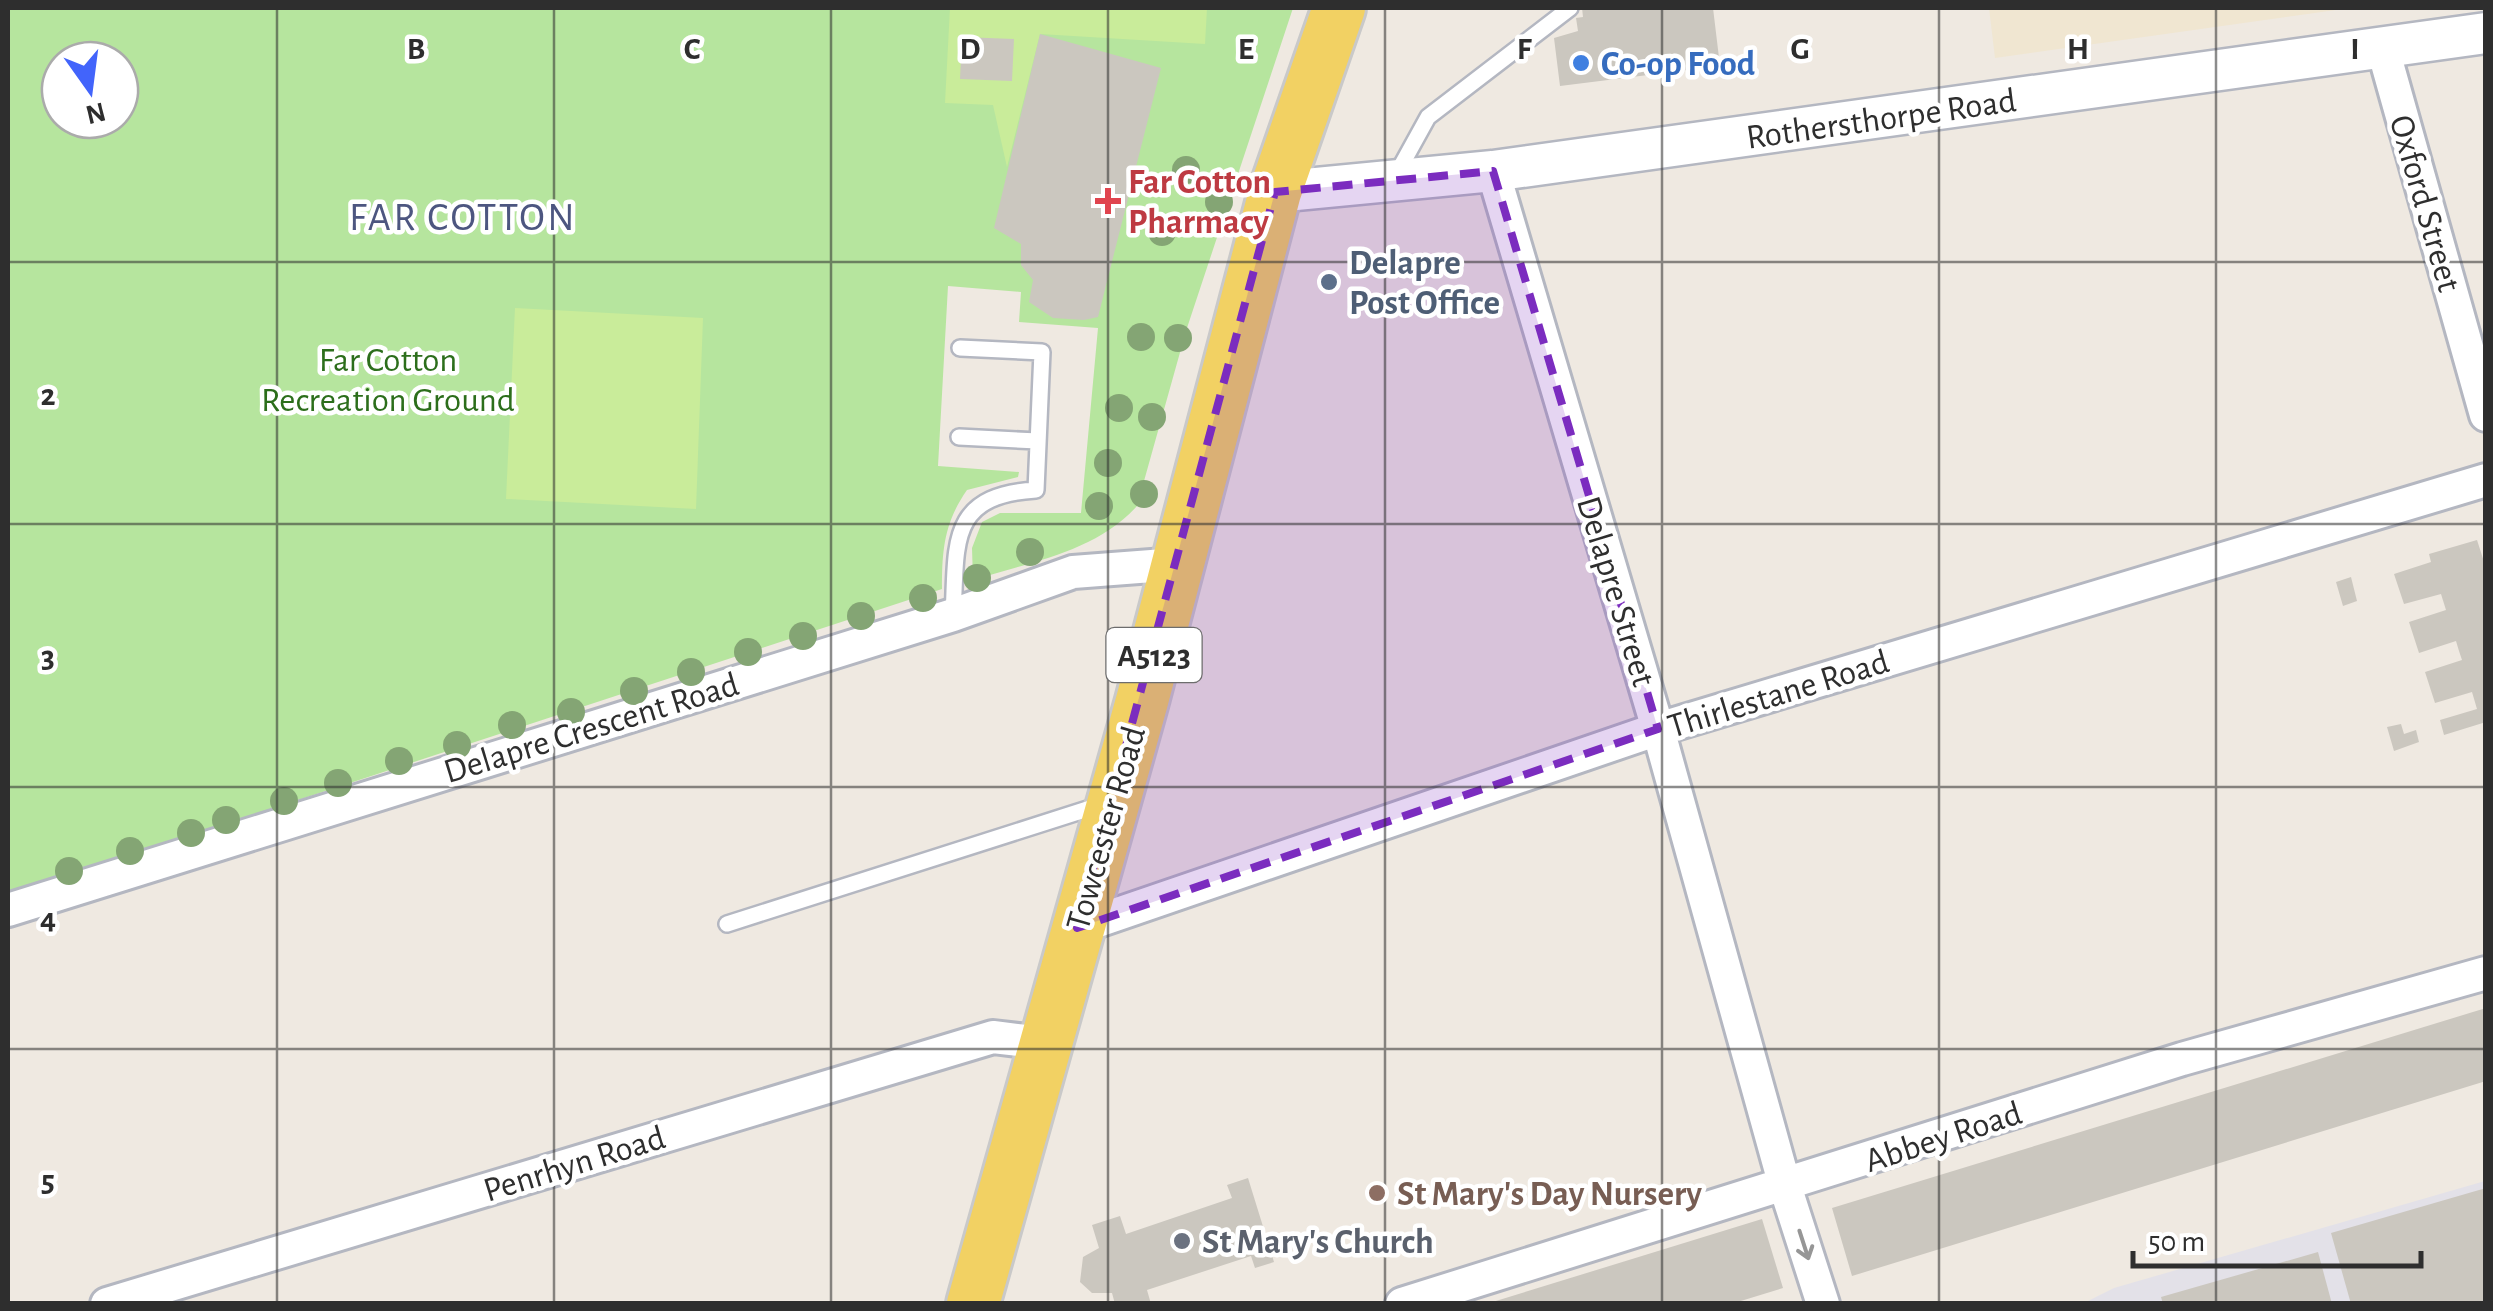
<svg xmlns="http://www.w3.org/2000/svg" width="2493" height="1311" font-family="'Alegreya Sans',sans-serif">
<rect width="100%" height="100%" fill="#efe9e1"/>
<path fill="#e3e1e8" d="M2485,1181v122l-403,1 32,-16z"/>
<path fill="#f0e6d1" d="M1989,8h361l-355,50z"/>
<path fill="#b6e59e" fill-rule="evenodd" d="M8,8h1285l-107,323 -49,175c-41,46 -107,56 -164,74l-1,-32 10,-26 18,-9h81l17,-185 -79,-6 2,-30 -73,-6 -10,180 81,6 -1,5 -51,13c-23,33 -25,60 -25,99l-934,306zM60,60h60v60h-60z"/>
<path fill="#c9ec9a" d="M950,8h257l-2,36 -165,-10 -33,133 -14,-62 -48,-2z
M515,308l188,10 -7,191 -190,-10z"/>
<path fill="#cbc7bf" d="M1582,8h131l7,58 -160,20 -6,-48 24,-7 -2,-13 7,-1z
M1040,34l121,34 -63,249 -14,3 -31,-2 -24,-16 4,-22 -12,-15v-21l-27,-16z
M962,37l52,2 -2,42 -52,-2z
M2477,540l9,28v154l-42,13 -4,-15 37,-11 -5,-17 -37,11 -10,-31 37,-12 -3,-9 -3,-10 -37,12 -10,-31 37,-12 -5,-16 -37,10 -10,-30 37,-12 -2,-8z
M2351,577l6,24 -14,5 -7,-24z
M2401,724l3,10 12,-4 3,12 -25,9 -7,-24z
M2486,1008v73l-634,195 -20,-68z
M1248,1178l26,84 -19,6 -4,-12 -104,34 4,14h-36l-3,-11h-20l-12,-11 3,-25 16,-9 -7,-23 28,-9 6,18 106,-36 -5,-13z
M2486,1188v116h-135l-20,-71z
M1762,1219l21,69 -52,16h-245z
M2318,1252l14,52h-169l-2,-7z"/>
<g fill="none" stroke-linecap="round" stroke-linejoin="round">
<g stroke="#b4b7c1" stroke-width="20">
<path id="service" d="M1396,175l32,-58 142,-109
M959,437l79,4
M953,615c4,-70 -6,-120 83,-125l6,-138 -82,-4
M727,924l373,-119"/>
</g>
<g stroke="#b4b7c1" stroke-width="38">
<path id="minor" d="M2383,49l103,366
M1493,171l165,558 127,457 38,118
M8,910l945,-295 120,-43 105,-8
M1077,928l581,-199 828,-249
M107,1304l886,-267 50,6
M1402,1304l780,-245 304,-86"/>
</g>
<g stroke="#b4b7c1" stroke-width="45">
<path id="tertiary" d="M1275,192l218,-21 993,-138"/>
</g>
<g stroke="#c9c9c9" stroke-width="58">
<path id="primary" d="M973,1304l169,-603 133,-509 64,-184"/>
</g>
<use href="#service" stroke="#fff" stroke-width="15"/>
<use href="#minor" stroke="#fff" stroke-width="32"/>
<use href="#tertiary" stroke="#fff" stroke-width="40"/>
<use href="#primary" stroke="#f2d163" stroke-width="52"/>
</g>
<g fill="#84a574">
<circle cx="1186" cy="170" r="14"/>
<circle cx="1219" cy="202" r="14"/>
<circle cx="1162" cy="232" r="14"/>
<circle cx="1141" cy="337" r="14"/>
<circle cx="1178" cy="338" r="14"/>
<circle cx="1119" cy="408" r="14"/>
<circle cx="1152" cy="417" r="14"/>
<circle cx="1108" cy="463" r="14"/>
<circle cx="1144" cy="494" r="14"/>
<circle cx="1099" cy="506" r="14"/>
<circle cx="1030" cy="552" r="14"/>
<circle cx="977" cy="578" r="14"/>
<circle cx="923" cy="598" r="14"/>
<circle cx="861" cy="616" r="14"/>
<circle cx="803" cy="636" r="14"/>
<circle cx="748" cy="652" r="14"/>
<circle cx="691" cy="672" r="14"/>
<circle cx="634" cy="691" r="14"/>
<circle cx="571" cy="712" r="14"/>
<circle cx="512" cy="725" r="14"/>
<circle cx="457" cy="745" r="14"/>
<circle cx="399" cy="761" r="14"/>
<circle cx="338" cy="783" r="14"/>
<circle cx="284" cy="801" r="14"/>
<circle cx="226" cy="820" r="14"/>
<circle cx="191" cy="833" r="14"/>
<circle cx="130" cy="851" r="14"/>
<circle cx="69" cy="871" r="14"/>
</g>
<defs><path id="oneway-shaft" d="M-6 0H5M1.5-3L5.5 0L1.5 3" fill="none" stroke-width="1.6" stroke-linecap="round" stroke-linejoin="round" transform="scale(2.5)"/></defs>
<use stroke="#969696" href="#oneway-shaft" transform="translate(1804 1245) rotate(72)"/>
<path fill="#7b2cbf" fill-opacity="0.2" stroke="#7b2cbf" stroke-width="8" stroke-dasharray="20 12" stroke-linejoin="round" d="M1493,171l165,558 -581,199 198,-736z"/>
<path fill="none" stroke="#2e2e2e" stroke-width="2.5" stroke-opacity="0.55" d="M277,8v1296M554,8v1296M831,8v1296M1108,8v1296M1385,8v1296M1662,8v1296M1939,8v1296M2216,8v1296M8,262h2478M8,524h2478M8,787h2478M8,1049h2478"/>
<circle fill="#3f7fe0" stroke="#fff" stroke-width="4" cx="1581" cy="63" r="10"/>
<path fill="#e0444e" stroke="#fff" stroke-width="4" d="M1103 186h10v10h10v10h-10v10h-10v-10h-10v-10h10z"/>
<circle fill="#5c6f8a" stroke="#fff" stroke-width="4" cx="1329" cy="282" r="10"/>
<circle fill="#8d6e63" stroke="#fff" stroke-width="4" cx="1377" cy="1193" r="10"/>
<circle fill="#6b7280" stroke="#fff" stroke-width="4" cx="1182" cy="1241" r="10"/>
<g text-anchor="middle" stroke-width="9" stroke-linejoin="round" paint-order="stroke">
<rect fill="#fff" stroke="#6d6d6d" stroke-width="2.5" x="1106.5" y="628" width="95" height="54" rx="8"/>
<g font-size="32" font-weight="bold" fill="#2e2e2e">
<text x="1154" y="666">A5123</text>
</g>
<g font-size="35" font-weight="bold" fill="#366cbe" stroke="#fff" text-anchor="start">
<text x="1601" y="75">Co-op Food</text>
</g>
<g font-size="35" fill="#2e2e2e" stroke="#fff">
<text transform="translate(1881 118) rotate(-8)" y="12">Rothersthorpe Road</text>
<text transform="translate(2426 203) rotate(74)" y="12">Oxford Street</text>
<text transform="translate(1617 591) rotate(73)" y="12">Delapre Street</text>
<text transform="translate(1778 693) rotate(-17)" y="12">Thirlestane Road</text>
<text transform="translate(591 727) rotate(-17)" y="12">Delapre Crescent Road</text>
<text transform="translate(1105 828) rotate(-74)" y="12">Towcester Road</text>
<text transform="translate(1943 1136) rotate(-18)" y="12">Abbey Road</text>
<text transform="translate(574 1163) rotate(-17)" y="12">Penrhyn Road</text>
</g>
<g font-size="35" font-weight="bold" fill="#be3a42" stroke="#fff" text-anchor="start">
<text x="1128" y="193">Far Cotton<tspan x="1128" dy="40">Pharmacy</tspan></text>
</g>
<g font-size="35" font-weight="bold" fill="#4e5e75" stroke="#fff" text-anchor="start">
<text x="1349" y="274">Delapre<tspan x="1349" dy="40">Post Office</tspan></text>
</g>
<g font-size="35" fill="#2c6e1b" stroke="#fff">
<text x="388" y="371">Far Cotton<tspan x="388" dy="40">Recreation Ground</tspan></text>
</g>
<g font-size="35" font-weight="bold" fill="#785e54" stroke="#fff" text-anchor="start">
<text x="1397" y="1205">St Mary's Day Nursery</text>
</g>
<g font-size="35" font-weight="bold" fill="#5b616d" stroke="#fff" text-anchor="start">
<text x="1202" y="1253">St Mary's Church</text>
</g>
<g font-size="40" letter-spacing="2.5" fill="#4d5680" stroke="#fff">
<text x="463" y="230">FAR COTTON</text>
</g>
</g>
<g font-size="32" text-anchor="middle" font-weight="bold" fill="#2e2e2e" stroke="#fff" stroke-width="9" stroke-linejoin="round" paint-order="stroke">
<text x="416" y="59">B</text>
<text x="692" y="59">C</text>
<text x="970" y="59">D</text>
<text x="1246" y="59">E</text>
<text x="1524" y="59">F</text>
<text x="1800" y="59">G</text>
<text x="2078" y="59">H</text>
<text x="2355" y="59">I</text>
<text x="48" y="405">2</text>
<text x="48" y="667">3</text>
<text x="48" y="929">4</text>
<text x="48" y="1191">5</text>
</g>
<rect width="2493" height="1311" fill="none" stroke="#2e2e2e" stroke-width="20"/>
<g transform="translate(90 90) rotate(166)"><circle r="48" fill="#ffffff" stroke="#ababab" stroke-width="2.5"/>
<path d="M0-8L18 38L0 25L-18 38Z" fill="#4264fb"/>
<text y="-15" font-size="28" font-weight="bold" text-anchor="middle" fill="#2e2e2e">N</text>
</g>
<path d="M2133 1251v15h288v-15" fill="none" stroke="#2e2e2e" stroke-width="5"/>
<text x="2148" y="1251" font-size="30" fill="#2e2e2e" stroke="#ffffff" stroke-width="8" paint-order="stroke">50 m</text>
</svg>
